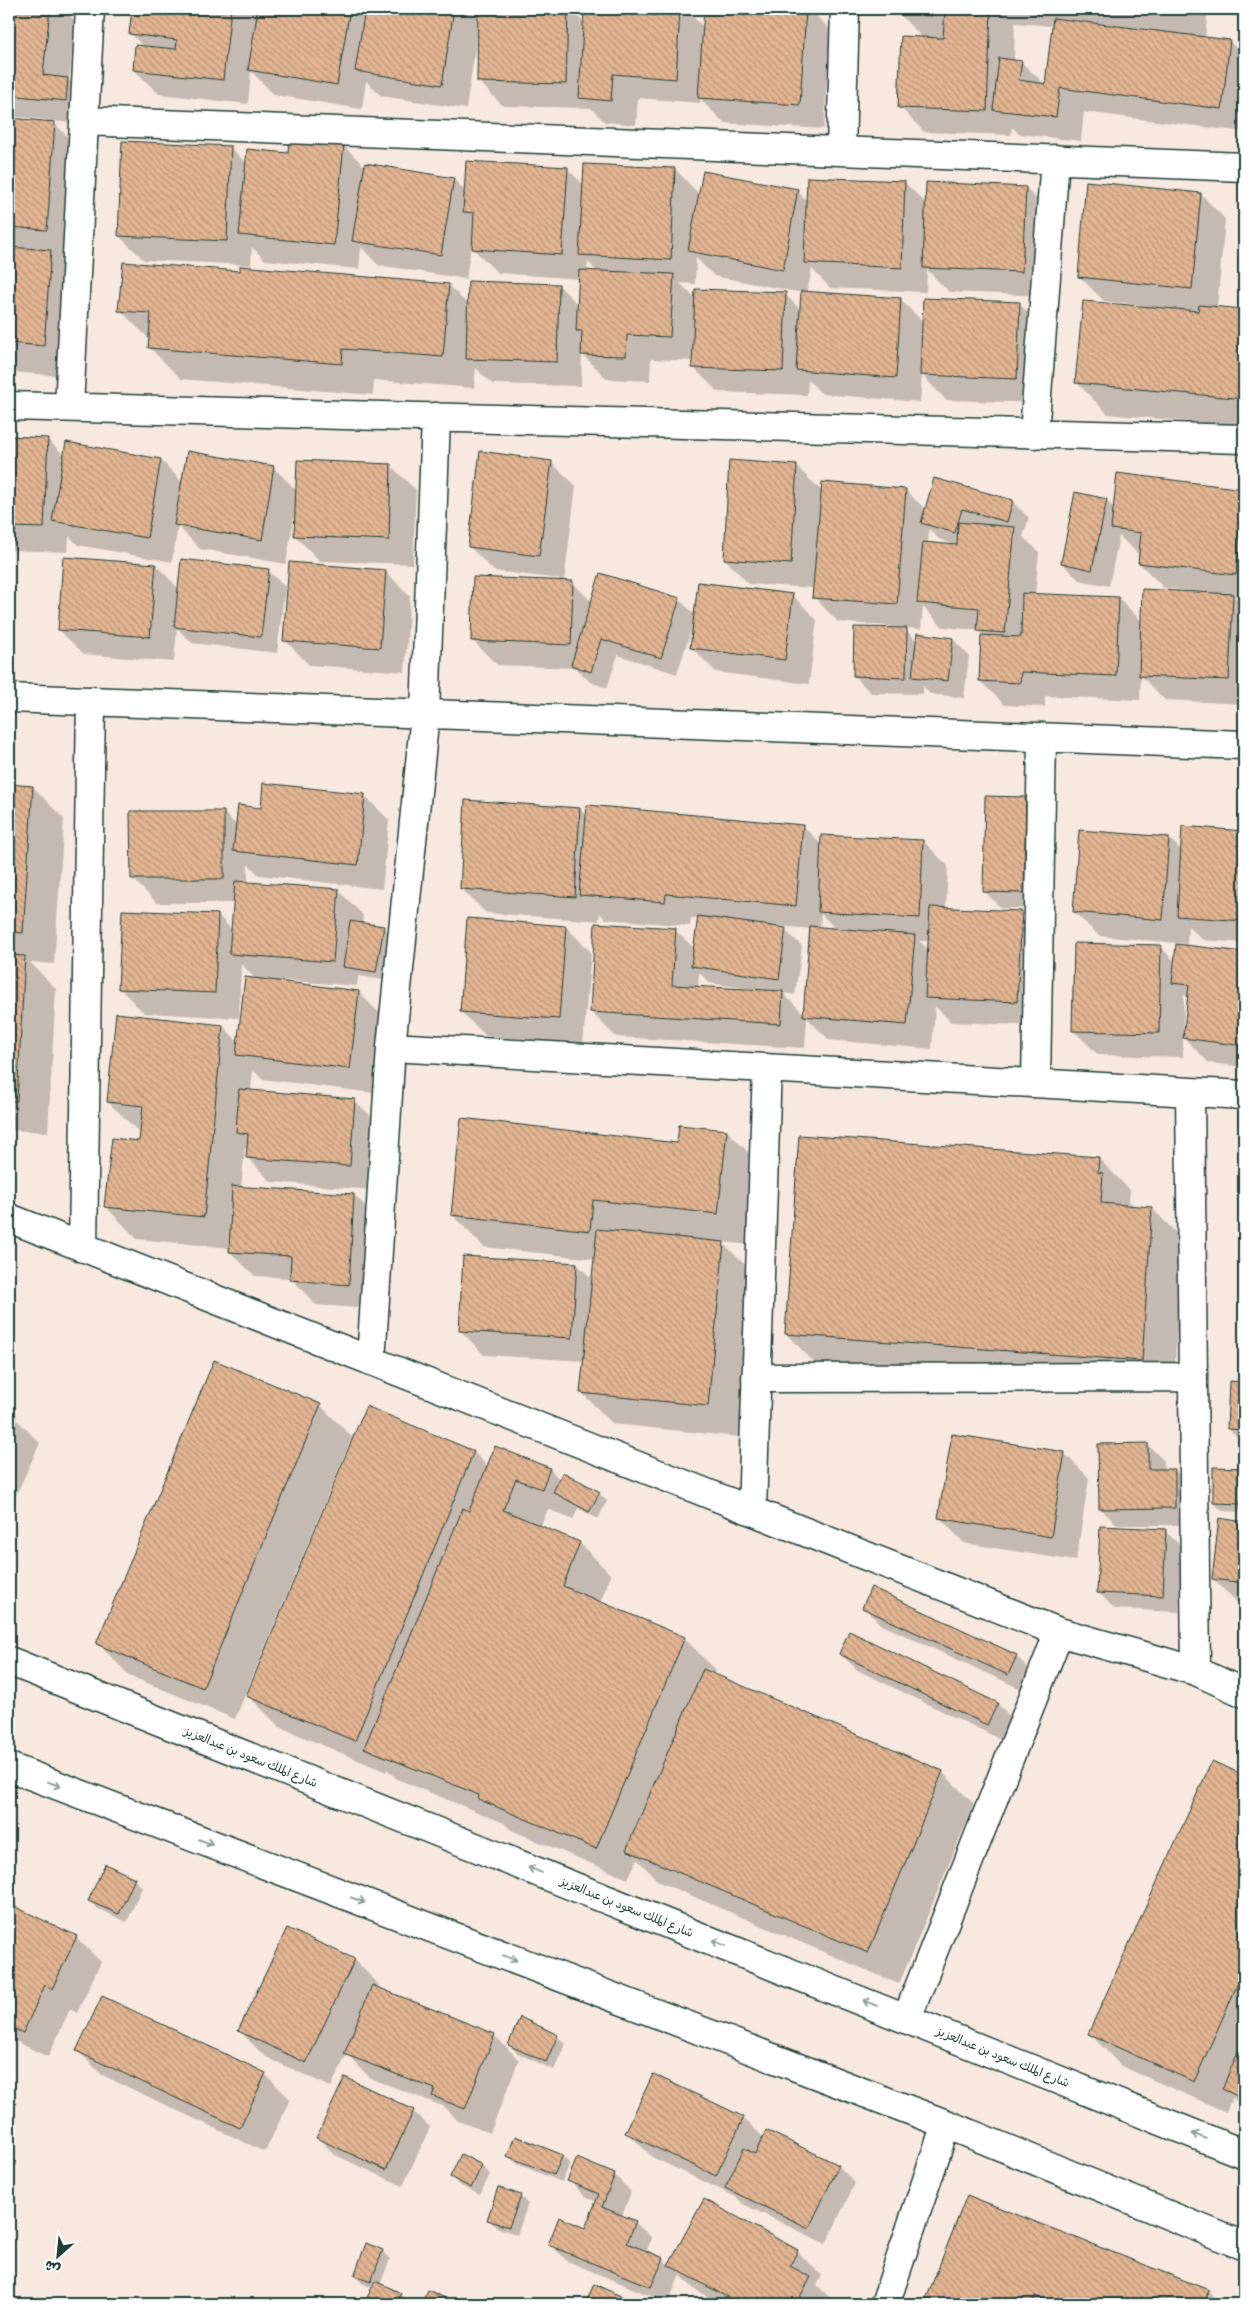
<svg xmlns="http://www.w3.org/2000/svg" width="1253" height="2313" font-family="Pangolin,'Playpen Sans Arabic',sans-serif">
<defs>
<pattern id="building-back-hatch" width="6" height="6" patternUnits="userSpaceOnUse" patternTransform="scale(1.25)"><rect width="6" height="6" fill="#e3b593"/><path d="M-1 5l2 2M0 0l6 6M5-1l2 2" fill="none" stroke="#b79479"/></pattern>
</defs>
<rect width="100%" height="100%" fill="#f7e9df"/>
<filter id="ink" filterUnits="userSpaceOnUse"><feTurbulence type="fractalNoise" baseFrequency=".02" numOctaves="2"/><feDisplacementMap in="SourceGraphic" scale="10" xChannelSelector="R" yChannelSelector="G"/><feConvolveMatrix kernelMatrix="1 2 1 2 8 2 1 2 1" color-interpolation-filters="sRGB"/></filter>
<g filter="url(#ink)">
<path fill="#0003" fill-rule="evenodd" d="M9,9h54l12,12 -6,60 23,23 -2,21 -38,-4 34,34 -7,106 -20,-2 23,24 -6,94 -67,-5v-253l38,3v-2l-38,-4z
M133,9h123l3,3v-3h95l11,11 2,-11h102l10,10 1,-10h90l15,15 1,-15h99l19,19 1,-19h118l-1,3 -10,-1 18,19 -6,99 -100,-6 -24,-24v4l-62,-5 -2,27 -31,-3 -14,-14 -88,-2 -25,-25 1,-45h-2l-11,73 -85,-13 -15,-15 -4,28 -88,-14 -23,-24 -3,33 -89,-10 -25,-24 10,-23 -13,-13z
M898,9h310l-3,29 24,3 15,15v76l-160,-20 -3,29 -62,-7 -7,-7 -1,8 -87,-3 -24,-25 24,-68 -27,-27zM1015,23l38,3 -7,59 -25,-23 -7,-1z
M343,145l22,22 89,12 11,12 102,-22 17,16 91,-16 25,26 97,-4 11,10 96,-19 23,22 99,-16 24,25 -4,83 -97,-4 -22,-22 -1,22 -96,-4 -18,-19 -5,23 93,7 23,23 96,-18 25,24 -3,75 -95,-3 -24,-25 -2,27 -98,-8 -14,-14 -1,15 -89,-3 -25,-25 1,-6 -43,-2 -1,22 -43,-2 -25,-25 -1,32 -89,-2 -16,-16 -2,20 -100,-8 -1,15 -192,-16 -32,-32 1,-7 -30,-30 122,-37 206,12 21,20 90,-20 19,20 2,-26 -82,-6 -27,-26 -5,32 -88,-14 -17,-18 -2,22 -94,-9 -13,-13 -1,18 -107,-5 -25,-24 111,-89 17,17zM696,258l18,18 88,17 -1,17 -16,-16 -89,5 -16,-16 15,1zM588,262l10,10 -11,-1z
M1201,194l24,25 -8,89 27,2v117l-136,-13 -31,-31 64,-78 -37,-4 -24,-24z
M9,437l38,2 18,17 96,4 22,23 90,-16 24,24 94,-25 25,24 -3,74 -93,-3 -25,-25 1,-19h-2l-8,47 -86,-15 -22,-23 -6,36 -94,-17 -9,-9 -1,16 -59,-2z
M551,462l25,24 -12,96h8l20,20 87,-3 16,16 97,-20 25,25 -8,64 -93,-12 -25,-25 1,-19 -15,46 -59,-19 -11,33 -17,-6 -14,-14 -79,-3 -25,-25 88,-61 -66,-8 -25,-25z
M796,466l26,25 83,-1 21,20 86,-9 17,17 -6,19 16,15 -4,42 84,4 23,24 48,-31 -26,-3 -25,-25 1,-9 -3,-1 -18,-17 -10,50 -30,-6 -17,-17 44,-63 8,8 4,-34 126,16v108l-10,-2 10,11v97l-79,-4 -24,-24 -1,24 -95,-4v11l-40,-2 -25,-24 4,-45 -6,-6 -35,-3 -20,-20 -2,22 -83,-7 -24,-25v-9l-65,-4 -24,-25zM929,529l10,10 19,7 -30,-2z
M156,565l23,24 89,-19 17,17 -8,66 -85,-10 -15,-15 -3,34 -90,-8 -25,-24z
M385,571l25,25 -5,76 -96,-7 -24,-25z
M906,630l11,11 36,-2 16,17 -5,42 -34,-4 -7,-8v8l-52,-1 -17,-17z
M9,785l24,2 31,32 -10,145 -24,-2 26,27 -8,143 -39,-2z
M364,795l25,25 -7,69 -123,-14 -11,-11v19l90,7 25,25 -1,9 21,4 8,8 -7,44 -26,-4 -1,10 -78,-6 -1,2 81,10 24,25 -9,76 -112,-14 -9,-9 -2,21 103,9 25,24 -5,66 -103,-8 -24,-25 1,-10h-3l-4,41 113,7 25,24 -6,90 -57,-4 -25,-27 -36,-2 -25,-24v-4l-93,-9 -31,-32 34,-64 1,-9 -33,-32 115,-76 15,16 18,-63 -15,-15 -2,54 -95,-5 -24,-24 98,-74 14,15 2,-27h-77l-25,-25 91,-66 14,14 25,-17z
M1026,798l17,17 -3,94 -39,-1 -17,-17z
M580,809l7,8 216,9 19,19 101,-4 25,25 -2,43 75,4 25,24 -4,89 -91,-4 -16,-16 -3,43 -103,-9 -22,-22 -2,30 -189,-11 -25,-25 84,-82 20,19 4,-30 -8,-1 -1,8 -85,-7 -5,-6 -1,8 -113,-8 -24,-24zM821,914l15,15 -16,-1zM778,926l33,3 -7,85 -21,-21 12,2 7,-49 -17,-16 -7,-2zM919,941h10v9zM699,972l10,11 42,6v2l-53,-4z
M1183,827l61,5v111l-41,-3 -15,-14 -1,18 -88,-8 -25,-24 95,-74 13,13z
M566,927l25,25 -8,91 -97,-7 -25,-24z
M1177,945l67,8v114l-35,-4 -26,-26v20l-85,-2 -25,-25 87,-84 15,16zM1184,994l5,5 -4,31 -2,-1z
M680,1126l47,5 32,32 -9,82 -28,-3 33,33 -16,162 -126,-13 -32,-32 3,-31 -100,-6 -24,-25 117,-66 16,16 2,-21 -111,-12 -32,-32 226,-71z
M1098,1158l32,32 -1,11 5,5 18,2 31,32 -10,152 -355,-26 -32,-32z
M1230,1383h14v61l-16,-16z
M320,1405l32,32 -117,282 -105,-43 -32,-32z
M367,1408l107,44 14,15 8,-19 54,21 10,11 39,13 8,8 -9,18 -20,-11 -5,12 -25,-11 -8,18 40,16 31,32 -11,28 84,35 32,32 -2,4 228,98 32,32 -75,180 -240,-102 -22,-23 -9,20 -117,-49 -7,-7 -107,-44 -10,-10 -1,3 -106,-45 -32,-31z
M9,1415l6,3 25,25 -31,67z
M1148,1445l16,16v9h10l17,17 1,38h-75l-17,-17z
M1064,1453l25,25 -13,83 -112,-18 -24,-25z
M1241,1469l3,3v40l-22,-1 -8,-8z
M1220,1520l24,3v81l-6,-1 -25,-24z
M1165,1531l17,16 -3,65 -64,-3 -17,-17z
M864,1607l152,49 17,17 -8,18 -145,-67z
M840,1653l158,51 16,17 -10,20 -147,-71z
M1213,1762l31,14v333l-12,-12 -6,15 -105,-46 -31,-32z
M134,1879l8,8 -15,35 -29,-13 -8,-8z
M9,1906l67,31 25,25 -24,51 -7,-4 -22,48 -39,-19z
M288,1929l67,31 24,25 -2,4 117,46 25,25 -29,73 -32,-12 -13,-14 -75,-29 -23,-24 -16,33 -67,-31 -24,-25z
M557,2036l9,8 -12,26 -37,-17 -8,-8z
M78,2051l187,23 25,25 -25,53 -163,-77z
M413,2111l17,16 -27,59 -68,-31 -17,-17z
M743,2118l21,20 3,-7 72,35 16,17 -29,61 -83,-40 -7,-7 -84,-40 -25,-25z
M461,2156l21,10 8,8 -10,21 -21,-10 -8,-8z
M508,2156h54l8,8 -8,18 -45,-18z
M615,2175l16,17 -9,24 13,6 17,16 -6,14 17,7 6,6 128,-14 25,25 -5,9 18,18 -1,1h-113l-27,-15 -14,-14 -12,28 -101,-42 -17,-17 36,-15 11,-27 -12,-5 -16,-17z
M520,2196l8,8 -11,31 -21,-8 -8,-8z
M968,2196l241,95 13,13h-293l-3,-2z
M382,2251l8,8 -10,26 20,9 10,10h-45l8,-16 -10,-4 -8,-8z
M595,2286l37,16 2,2h-41l-4,-4z"/>
<path fill="url(#building-back-hatch)" stroke="#1f3d34" d="M9,9h41l-7,66 25,3 -2,23 -57,-6z
M132,9h99l-8,71 -90,-10 2,-25 41,4 1,-9 -48,-6z
M258,9h92l-13,76 -89,-15z
M365,9h89l-12,76 -87,-14z
M478,9h90l-2,75 -89,-2z
M584,9h96l-4,70 -63,-5 -2,27 -32,-3z
M704,9h102l-6,96 -102,-7z
M896,9h37l-1,7 -36,-4z
M945,9h46l-4,102 -89,-3 3,-72 42,2z
M1053,18l177,22 -8,69 -162,-21 -4,29 -63,-7 6,-52 23,3 -3,19 26,4z
M9,118l46,4 -8,108 -38,-3z
M289,138l55,6 -10,101 -95,-10 8,-86 41,4z
M122,141l109,5 -4,95 -109,-5z
M466,161l102,6 -6,88 -90,-6 2,-36 -11,-1z
M365,163l89,15 -13,77 -89,-14z
M584,164l91,4 -4,92 -92,-5z
M703,171l95,18 -15,81 -95,-19z
M807,177l98,4 -3,87 -98,-5z
M1086,181l115,12 -9,96 -114,-12z
M926,182l100,5 -4,85 -99,-4z
M9,247l42,3 -7,96 -35,-3z
M123,262l117,9v-5l209,18 -6,73 -100,-8 -1,15 -194,-16 3,-35 -33,-2z
M579,270l95,4 -4,63 -43,-2 -1,21 -45,-1 1,-24h-6z
M468,281l91,3 -2,78 -91,-3z
M695,289l91,3 -3,79 -91,-3z
M801,291l100,7 -5,80 -100,-8z
M923,298l97,4 -3,77 -97,-4z
M1083,301l115,10 1,-6 45,4v90l-169,-16z
M9,436l39,2 -4,90 -35,-1z
M66,442l95,17 -14,79 -95,-17z
M187,451l87,15 -12,74 -88,-15z
M480,451l72,10 -13,95 -71,-9z
M297,460l94,4 -2,76 -95,-4z
M729,460l68,5 -6,99 -67,-5z
M1117,473l127,16 -8,86 -98,-12 3,-30 -30,-4z
M934,478l79,22 -6,22 -45,-13 -7,24 -34,-10z
M822,482l84,7 -9,115 -85,-6z
M1075,492l32,7 -15,71 -31,-7z
M958,522l57,5 -10,106 -28,-2 2,-23 -62,-5 6,-61 34,3z
M63,557l93,7 -6,73 -92,-7z
M181,559l88,10 -8,68 -87,-10z
M289,562l97,8 -6,78 -97,-7z
M600,573l80,25 -19,60 -60,-19 -10,33 -20,-7z
M473,577l100,4 -2,64 -100,-4z
M698,582l95,12 -8,66 -95,-12z
M1142,589l91,5 -4,86 -90,-4z
M1022,593l97,4 -3,79 -95,-4 -1,11 -41,-2 2,-46 40,2z
M854,627l53,1 -1,50 -53,-2z
M917,633l36,5 -5,43 -36,-4z
M263,783l102,11 -7,71 -125,-14 5,-46 23,3z
M9,784l24,2 -10,147 -14,-1z
M985,796l41,1 -2,96 -41,-1z
M465,800l115,8 -5,89 -115,-8z
M587,805l216,20 -7,81 -130,-12 -1,8 -86,-7z
M130,811h94v68h-93z
M1182,826l62,5v90l-67,-5z
M1079,830l90,7 -6,83 -90,-8z
M821,835l102,5 -3,78 -102,-6z
M235,881l104,8 -6,73 -104,-8z
M930,907l92,4 -5,91 -92,-4z
M122,910l96,4 -3,79 -97,-4z
M698,916l88,12 -7,51 -88,-13z
M467,918l99,8 -7,93 -99,-7z
M350,921l34,5 -8,46 -33,-5z
M595,923l81,5 -4,57 111,6 -2,33 -191,-12z
M810,926l105,9 -8,90 -104,-9z
M1074,943l87,2 -2,88 -87,-2z
M1176,944l68,8v94l-61,-8 6,-53 -17,-2z
M9,955l16,1 -8,145h-8z
M245,977l114,14 -9,78 -114,-14z
M116,1013l107,12 -19,192 -100,-10 8,-69 27,3 4,-35 -36,-4z
M239,1089l116,10 -5,67 -104,-8 2,-24 -12,-2z
M461,1118l216,25 2,-18 48,5 -9,84 -125,-14 -3,31 -139,-16z
M799,1135l300,22 -1,15 5,1 -2,30 51,4 -10,154 -357,-27z
M232,1186l122,8 -5,91 -59,-5 1,-24 -62,-4z
M597,1229l127,13 -16,164 -128,-13z
M463,1256l114,7 -5,75 -113,-7z
M214,1360l107,44 -118,284 -107,-44z
M1229,1381l15,1v48l-17,-1z
M366,1406l108,45 -119,290 -109,-45z
M9,1414l7,3 -7,15z
M952,1434l113,18 -14,85 -113,-19z
M1148,1443v26h27v39l-76,1 -1,-65z
M495,1446l55,22 -8,21 -26,-10 -13,31 77,32 -17,44 122,51 -89,212 -118,-50 1,-4 -115,-47 99,-240 6,3z
M1213,1467l29,1v36l-29,-1z
M563,1472l37,20 -11,20 -36,-20z
M1219,1518l25,4v61l-32,-4z
M1100,1526l66,3 -3,67 -66,-3z
M871,1587l146,68 -9,20 -146,-67z
M849,1631l149,72 -11,22 -148,-71z
M703,1669l240,102 -75,182 -242,-103z
M1212,1761l32,14v195l-50,112 -106,-48z
M105,1864l30,14 -16,36 -31,-13z
M9,1904l68,32 -25,53 -7,-4 -22,48 -14,-7z
M287,1928l68,31 -49,104 -68,-32z
M372,1985l123,49 -30,75 -33,-13 3,-7 -91,-35z
M102,1996l164,77 -26,55 -164,-77z
M520,2017l38,18 -12,27 -38,-17z
M1244,2038v61l-22,-10z
M653,2074l91,43 -28,59 -91,-43z
M345,2077l69,33 -28,60 -70,-32z
M766,2130l73,35 -30,63 -84,-40 19,-40 11,6z
M515,2136l48,19 -9,20 -47,-19z
M461,2154l21,11 -11,23 -21,-11z
M577,2158l38,16 -13,33 34,14 -9,22 37,15 -13,29 -103,-42 11,-28 26,11 14,-34 -32,-13z
M498,2187l23,8 -12,32 -22,-7z
M967,2195l242,95 -5,14h-149l-20,-8 -3,8h-102l-5,-2z
M704,2199l94,51 -8,16 21,11 -15,27h-56l-72,-39z
M366,2243l17,7 -12,32 -17,-6z
M375,2281l26,12 -5,11h-32z
M594,2284l38,17 -1,3h-34l-10,-4z
M428,2290l30,14h-37z"/>
<g fill="none" stroke-linecap="round" stroke-linejoin="round">
<g stroke="#1f3d34" stroke-width="31">
<path id="minor" d="M84,121l1160,46
M841,151l4,-142
M9,406l1235,33
M69,407l21,-398
M1034,434l21,-275
M9,698l1235,47
M391,1047l853,48
M1036,1083l6,-346
M1190,1092l6,579
M9,1218l1050,414 137,39 48,22
M83,1248l8,-547
M371,1361l20,-314 34,-333 11,-297
M756,1378l437,-1
M752,1511l15,-443
M907,2018l152,-386
M885,2304l61,-180"/>
</g>
<g stroke="#1f3d34" stroke-width="31">
<path id="major" d="M9,1661l1235,493
M9,1767l937,357 298,122"/>
</g>
<use href="#minor" stroke="#fff" stroke-width="28"/>
<use href="#major" stroke="#fff" stroke-width="28"/>
</g>
<defs><path id="oneway-shaft" d="M-6 0H5M1.5-3L5.5 0L1.5 3" fill="none" stroke-width="1.6" stroke-linecap="round" stroke-linejoin="round" transform="scale(1.25)"/></defs>
<g stroke="#8f9e9a">
<use href="#oneway-shaft" transform="translate(54 1784) rotate(21)"/>
<use href="#oneway-shaft" transform="translate(206 1842) rotate(21)"/>
<use href="#oneway-shaft" transform="translate(535 1870) rotate(-158)"/>
<use href="#oneway-shaft" transform="translate(358 1900) rotate(21)"/>
<use href="#oneway-shaft" transform="translate(719 1943) rotate(-158)"/>
<use href="#oneway-shaft" transform="translate(510 1958) rotate(21)"/>
<use href="#oneway-shaft" transform="translate(870 2003) rotate(-158)"/>
<use href="#oneway-shaft" transform="translate(1199 2136) rotate(-158)"/>
</g>
</g>
<g text-anchor="middle" stroke-width="5" stroke-linejoin="round" paint-order="stroke">
<g font-size="12" fill="#1f3d34" stroke="#fff">
<text transform="translate(251 1757) rotate(22)" y="4">شارع الملك سعود بن عبدالعزيز</text>
<text transform="translate(627 1907) rotate(22)" y="4">شارع الملك سعود بن عبدالعزيز</text>
<text transform="translate(1003 2057) rotate(22)" y="4">شارع الملك سعود بن عبدالعزيز</text>
</g>
</g>
<rect width="1253" height="2313" fill="none" stroke="#fff" stroke-width="30"/>
<rect x="15" y="15" width="1223" height="2283" fill="none" stroke="#1f3d34" stroke-width="2" filter="url(#ink)"/>
<g transform="translate(58 2256) rotate(207)" stroke="#ffffff" stroke-width="4" paint-order="stroke">
<path d="M0-4L9 19L0 12L-9 19Z" fill="#1f3d34"/>
<text y="-8" font-size="14" font-weight="bold" text-anchor="middle" fill="#1f3d34">ش</text>
</g>
</svg>
